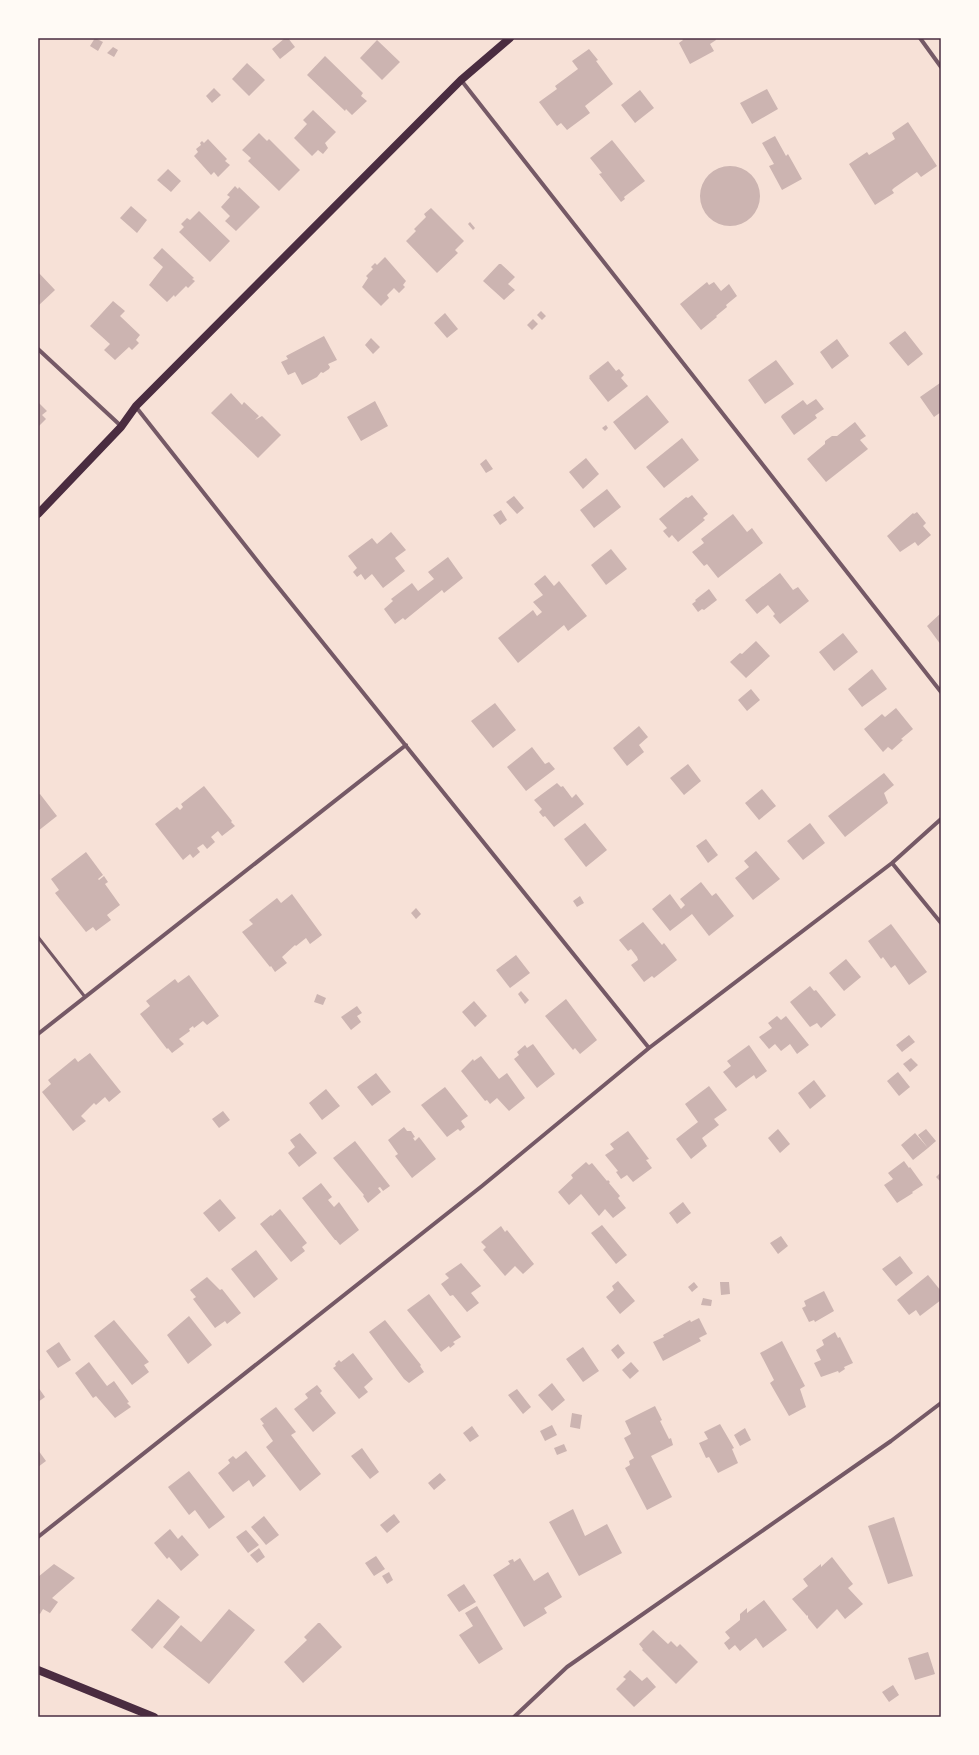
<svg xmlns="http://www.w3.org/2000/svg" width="979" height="1755" font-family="'Space Grotesk',sans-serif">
<rect width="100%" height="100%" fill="#f7e1d7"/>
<path fill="#ccb4b1" d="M95,38l8,4 -5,9 -8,-5z
M285,38h3l7,9 -15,12 -8,-10z
M682,38h33l1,2 -6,4 4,7 -24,13 -11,-21 4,-3z
M377,40l23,22 -18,18 -22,-22z
M113,47l5,3 -4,7 -7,-4z
M589,49l9,11 -2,1 17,23 -28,22 5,7 -23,17 -6,-7 -4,3 -18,-24 18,-13 -2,-3 23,-17 -6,-8z
M325,56l38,37 -2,3 6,5 -15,14 -6,-6 -1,2 -38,-36z
M247,63l18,17 -16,16 -17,-17z
M214,88l7,7 -9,8 -6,-7z
M767,89l11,20 -26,15 -12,-21z
M640,90l14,18 -19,15 -14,-18z
M313,110l23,22 -11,11 3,5 -5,6 -5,-4 -6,6 -18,-18 13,-14 -4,-4z
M908,122l29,44 -16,11 -4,-5 -23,16 -2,2 2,3 -19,12 -26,-41 18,-12 2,3 26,-16 -3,-6z
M259,133l8,8 2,-2 31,31 -21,21 -31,-30 3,-3 -9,-8z
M775,136l11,20 2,-2 14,25 -20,11 -13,-24 5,-2 -12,-21z
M208,139l19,20 -2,2 5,4 -12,12 -4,-5 -3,3 -17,-19 4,-4 -2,-3 5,-4 -1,-2 2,-2 2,2z
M612,140l33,41 -21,16 1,2 -4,3 -22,-28 3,-1 -12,-15z
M700 196a30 30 0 1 1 60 0a30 30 0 1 1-60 0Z
M168,169l13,12 -10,11 -14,-12z
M235,186l3,3 1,-2 21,20 -24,24 -11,-10 5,-5 -9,-9 9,-10 -3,-2z
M131,206l16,14 -10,13 -17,-15z
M431,208l33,33 -9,9 3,3 -21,20 -31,-32 10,-10 -2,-2 12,-12 -2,-3z
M199,211l31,30 -20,21 -31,-30 5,-5 -3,-3 6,-6 3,2z
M470,222l5,6 -2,2 -5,-6z
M162,248l32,30 -2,1 3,2 -7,7 -2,-2 -11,11 -1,-2 -7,7 -18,-17 14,-18 -10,-9z
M385,257l21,24 -3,4 2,2 -6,6 -5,-5 -7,7 2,3 -8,8 -19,-19 6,-9 -2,-2 7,-7 -2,-2 4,-4 2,2z
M499,264h2l14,13 -7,7 7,6 -11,10 -21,-19z
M38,272l17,18 -17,16z
M707,282l2,3 5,-3 7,9 8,-7 8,12 -11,9 1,2 -11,9 1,1 -16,13 -21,-26z
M113,301l12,10 -5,5 20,19 -4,5 3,3 -7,7 -3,-3 -14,13 -11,-10 6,-6 -20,-18z
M541,311l5,5 -4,4 -5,-5z
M445,313l13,16 -11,9 -13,-15z
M533,319l5,5 -6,6 -5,-5z
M905,331l18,23 -15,12 -19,-23z
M324,336l13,24 -9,4 2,3 -1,2 -6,4 -2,-1 -4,5 -15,8 -7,-13 -7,3 -7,-13 7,-3 -2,-3z
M371,338l9,9 -7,7 -8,-9z
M837,339l12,17 -17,13 -12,-17z
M776,360l18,24 -29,20 -17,-24z
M608,361l8,10 3,-2 5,6 -3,3 7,8 -20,16 -19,-24 1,-1 -1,-1z
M940,383l1,29 -7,5 -14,-20z
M231,393l11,12 2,-3 15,14 -4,4 7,-4 19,19 -23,23 -47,-45z
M647,395l22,27 -34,28 -22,-28z
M816,399l8,10 -9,6 2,3 -23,17 -13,-18 1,-2 21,-15 4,5z
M375,401l13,25 -27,15 -14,-24z
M38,402l9,9 -5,4 4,4 -8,8z
M855,422l11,14 -6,4 8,9 -42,33 -19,-23 18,-15v-3l7,-5h5z
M606,425l2,3 -3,3 -3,-3z
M682,438l17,22 -35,28 -18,-21z
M586,458l13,16 -16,15 -14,-17z
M486,459l7,10 -7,4 -6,-9z
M607,489l14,18 -27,21 -14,-18z
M692,495l16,19 -5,4 2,2 -27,22 -6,-7 -3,3 -6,-7 4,-3 -8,-9 27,-22 2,1z
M514,496l10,12 -7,6 -11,-12z
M501,510l6,10 -7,5 -7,-10z
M917,512l9,11 -3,3 8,9 -13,11 -3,-4 -15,10 -13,-16 26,-23 1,1z
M733,514l14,18 5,-4 11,15 -45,35 -11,-14 -3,2 -12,-14 12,-9 -3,-4z
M391,532l15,18 -11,8 10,13 -22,17 -11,-14 -7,6 -4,-6 -4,3 -4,-5 4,-4 -9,-12 24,-18 5,6z
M611,549l16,20 -21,16 -15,-20z
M448,557l15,21 -19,15 -2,-3 -37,30 -2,-2 -8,6 -11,-15 9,-8 -2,-2 21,-16 6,8 16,-12 -6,-7z
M780,573l13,17 5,-3 11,14 -29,23 -7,-8 2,-2 -7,-9 -11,9 -12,-14z
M545,575l9,11 5,-5 28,35 -19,15 -4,-6 -46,38 -20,-25 35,-28 4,6 5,-4 -9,-10 10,-7 -9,-11z
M709,589l8,11 -13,10 -2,-1 -4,3 -6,-8 4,-3 -1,-1z
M941,613v32l-14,-19z
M843,633l15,19 -24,19 -15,-19z
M756,641l14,15 -24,22 -16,-16 10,-9 2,1z
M872,669l15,20 -25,18 -14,-18z
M751,689l9,11 -13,11 -9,-11z
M495,703l21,27 -23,18 -22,-27z
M896,708l17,21 -12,10 2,1 -11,10 -4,-3 -5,5 -19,-23 18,-15 3,3z
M639,726l9,11 -9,8 5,7 -17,14 -14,-18z
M532,747l13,17 4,-2 6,7 -29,22 -19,-24z
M688,764l13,17 -17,14 -14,-17z
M884,773l10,12 -10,8 4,10 -43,34 -17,-21z
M557,783l4,4 2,-1 9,12 4,-4 8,10 -30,23 -9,-11 -2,1 -4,-5 3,-3 -8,-9z
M204,786l28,35 -1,1 4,4 -13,10 -4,-5 -7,6 4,5 -8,7 -4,-5 -6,4 3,4 -7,6 -3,-4 -7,6 -28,-36 22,-17 3,3 3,-3 -2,-3z
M762,789l14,17 -17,14 -14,-17z
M40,794l17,22 -19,15v-36z
M585,823l22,27 -21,17 -22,-28z
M810,823l15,20 -22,17 -16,-19z
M706,839l12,16 -10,8 -12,-17z
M756,851l24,28 -27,21 -18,-22 14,-11 -5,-6z
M86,852l17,23 -5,4 1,1 5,-4 4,6 -3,2 15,21 -13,10 4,5 -15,11 -3,-4 -7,5 -31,-39 4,-3 -8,-11z
M701,882l11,14 4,-3 18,23 -25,20 -17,-22 -22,17 -18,-22 18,-15 11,15 4,-4 -5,-6z
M292,894l30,41 -12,9 -4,-6 -10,8 -1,-1 -13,12 5,6 -12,9 -4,-6 -1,1 -28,-35 11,-8 -4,-4 28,-22 4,5z
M580,896l4,7 -7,4 -4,-6z
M416,908l5,6 -5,5 -5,-6z
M643,922l19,23 2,-2 13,17 -23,18 -2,-2 -8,6 -13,-17 7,-5 -1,-3 -6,-8 -3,2 -9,-11z
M891,924l36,48 -18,13 -14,-20 -4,3 -8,-11 -2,2 -13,-18z
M516,955l14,18 -20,15 -14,-18z
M846,959l15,18 -17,14 -15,-18z
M189,975l30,41 -12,9 -4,-4 -9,7 -1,-2 -4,3 1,2 -11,8 5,5 -12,9 -4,-5 -1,1 -27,-35 10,-8 -4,-5 29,-22 3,4z
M810,986l4,5 2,-1 20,25 -15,13 -4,-5 -7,4 -20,-25z
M521,991l8,9 -4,4 -7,-10z
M317,994l9,4 -3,7 -9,-3z
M566,999l31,41 -17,14 -5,-6 -2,2 -28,-34z
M474,1001l13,15 -12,11 -13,-15z
M357,1006l5,7 -5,3 4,6 -10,8 -10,-13z
M777,1016l4,4 5,-4 23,29 -12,9 -7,-10 -9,7 -6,-7 -6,5 -10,-12 13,-9 -4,-5z
M909,1035l6,7 -13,10 -6,-7z
M533,1044l22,30 -18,14 -23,-29 5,-4 -2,-3 8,-7 2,3z
M749,1045l18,26 -11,8 -2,-4 -18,13 -13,-16 8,-6 -4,-5z
M90,1053l31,39 -12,10 -4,-5 -9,8 -2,-2 -13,13 5,5 -13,10 -31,-39 9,-8 -3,-4 27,-22 3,4z
M481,1056l18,23 8,-6 18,25 -16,13 -12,-13 -7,6 -3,-4 -2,1 -24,-30 12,-12 1,2z
M911,1058l7,7 -8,7 -7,-8z
M898,1072l12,15 -11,9 -12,-15z
M376,1073l15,19 -19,14 -15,-19z
M814,1080l12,16 -16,13 -12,-16z
M709,1086l18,24 -13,9 5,6 -17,13 5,8 -16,13 -15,-20 22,-17 -13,-18z
M445,1087l23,29 -7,5 4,6 -5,4 -2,-2 -11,8 -26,-32z
M326,1089l14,17 -18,14 -13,-17z
M223,1111l7,9 -11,8 -7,-9z
M404,1127l3,4h4l4,6 -2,1 2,3 4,-4 17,22 -24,19 -17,-22 3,-2 -10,-14z
M778,1129l12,15 -10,9 -12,-15z
M926,1129l10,12 -8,7 -10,-13z
M628,1131l21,28 -3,1 6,8 -19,14 -6,-7 -6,4 -5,-7 2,-1 -13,-16 9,-6 -4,-5z
M300,1133l17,20 -18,14 -11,-14 7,-6 -5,-7z
M915,1133l13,15 -15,12 -12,-15z
M355,1141l35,45 -7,5 -3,-4 -2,1 3,4 -13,11 -5,-7 1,-1 -31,-37z
M904,1161l5,7 1,-1 13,18 -11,7 1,1 -16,10 -13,-18 9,-6 -5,-6z
M586,1162l3,3 3,-2 15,18 1,-1 2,2 -1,1 11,13 -2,2 8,10 -13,10 -8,-9 -6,7 -18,-22 -12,11 -11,-13 15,-14 -2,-3z
M941,1172v10l-5,-5z
M321,1183l11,14 -4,3 6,7 5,-5 20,28 -19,15 -4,-5h-1l-33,-42z
M220,1199l16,19 -17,14 -16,-19z
M683,1202l8,11 -14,11 -8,-11z
M280,1209l27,34 -5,4 3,4 -14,11 -31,-38 11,-9 1,1z
M602,1225l25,30 -11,9 -25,-31z
M501,1226l4,6 2,-2 27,34 -11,10 -8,-8 -10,10 -22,-26 3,-3 -5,-5z
M781,1236l7,10 -10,8 -8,-11z
M256,1250l22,29 -24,19 -23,-29z
M900,1256l13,17 -17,13 -14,-17z
M461,1263l20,23 -10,7 8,10 -12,9 -14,-17 -3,1 -9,-12 8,-6 -4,-4z
M928,1275l13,16v9l-21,16 -4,-6 -7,5 -12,-15z
M207,1277l13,13 2,-1 19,24 -14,11 -2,-3 -10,7 -22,-29 3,-2 -6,-7z
M618,1281l17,20 -15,13 -14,-17 8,-7 -2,-4z
M694,1282l4,5 -6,5 -4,-5z
M720,1282h9l1,12 -9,1z
M824,1291l10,20 -19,11 -1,-2 -5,2 -7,-14 4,-2 -2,-5z
M429,1294l32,43 -8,5 2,2 -5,4 -1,-2 -8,6 -34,-42z
M703,1298l9,2 -1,6 -10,-1z
M189,1316l23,29 -24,19 -21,-29z
M699,1318l8,16 -8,4 2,3 -38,20 -10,-19 11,-5 -1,-2 27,-15 1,2z
M114,1320l35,42 -5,3 5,7 -17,13 -38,-49z
M385,1320l36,45 -1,1 4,6 -15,11 -5,-4 -35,-47z
M835,1332l3,6 2,-1 13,26 -9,4 1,2 -6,4 -1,-2 -17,6 -7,-14 7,-3 -5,-10 8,-5 -2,-5z
M782,1341l23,45 -5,3 6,18 -17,9 -19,-33 4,-3 -14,-27z
M59,1342l12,18 -13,8 -12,-17z
M618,1344l7,9 -7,6 -7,-9z
M583,1347l16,24 -16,11 -17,-23z
M353,1353l20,26 -9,8 4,5 -9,7 -26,-31 3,-2 -1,-2 4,-4 2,2z
M89,1362l18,24 7,-5 15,21 -2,1 4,4 -16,11 -19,-22 -3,2 -18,-25z
M631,1362l8,9 -9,8 -8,-9z
M552,1383l13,17 -13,11 -14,-16z
M317,1385l5,6 -2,2 16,20 -23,19 -19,-23 14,-11 -3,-4z
M38,1387l7,10 -7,5z
M517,1389l14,18 -8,7 -15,-19z
M655,1406l7,14 -2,1 9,18 2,-1 2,7 -22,11 21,41 -25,13 -22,-42 5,-3 -1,-4 5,-3 -10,-20 7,-4 -6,-13z
M276,1407l20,25 -5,3 30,39 -21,17 -34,-44 7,-6 -11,-16 2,-1 -4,-5z
M572,1413l10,2 -2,14 -10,-2z
M720,1424l14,24 -2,1 6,14 -20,10 -9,-16 -3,1 -7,-15 9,-4 -4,-7z
M552,1425l5,10 -12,6 -5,-10z
M472,1426l7,10 -9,6 -7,-9z
M745,1428l6,12 -11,6 -6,-11z
M564,1444l3,7 -10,4 -3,-7z
M362,1448l17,24 -9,7 -19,-23z
M38,1450l8,11 -8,6z
M246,1451l20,25 -13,11 -4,-7 -16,12 -15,-19 12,-10 -2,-3 5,-4 3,3z
M189,1471l36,46 -16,12 -14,-19 -6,5 -21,-28z
M440,1473l6,7 -12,10 -6,-7z
M573,1509l12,27 22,-12 15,29 -43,23 -30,-54z
M394,1514l6,8 -13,11 -7,-8z
M264,1516l15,19 -13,10 -15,-18z
M894,1517l19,59 -25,8 -20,-58z
M170,1529l8,10 4,-4 17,20 -18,16 -12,-14 -2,2 -13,-16z
M246,1530l13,15 -11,8 -12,-16z
M259,1548l6,9 -8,6 -7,-8z
M376,1556l9,13 -11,7 -9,-13z
M832,1557l21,27 -5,4 15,16 -18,15 -8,-10 -20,20 -9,-11v-3l-1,1 -15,-17 16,-13 -5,-7 18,-15v3z
M520,1558l14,23 14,-9 14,25 -18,11 3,5 -23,14 -31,-52 17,-11 -2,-3 5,-2 1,3z
M54,1564l21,14 -23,20 6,4 -8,11 -7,-4 -3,5 -2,-1v-36z
M389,1572l4,8 -6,4 -5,-8z
M464,1584l12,18 -17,10 -12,-17z
M158,1599l22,18 -28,32 -21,-19z
M764,1600l23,30 -24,18 -7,-10 -16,13 -5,-6 -6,5 -5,-7 6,-5 -5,-6 15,-12v-6l7,-6v5z
M477,1606l26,43 -24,15 -20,-29 14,-9 -8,-13z
M229,1609l26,21 -46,54 -46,-37 18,-22 20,17z
M318,1623h2l22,24 -39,36 -19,-21 23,-22 -3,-3z
M653,1630l15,14 3,-3 6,6 3,-3 18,18 -22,22 -34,-34 1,-1 -4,-5z
M928,1652l7,22 -20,6 -7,-22z
M630,1670l12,11 5,-4 9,10 -22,20 -18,-18 10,-10 -3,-2z
M893,1685l6,10 -10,7 -7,-10z"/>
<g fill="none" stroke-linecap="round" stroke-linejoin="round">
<path stroke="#755966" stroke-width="3" d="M38,937l47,60"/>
<path stroke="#755966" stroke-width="4" d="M920,38l21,29
M461,80l480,612
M38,349l83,77
M136,407l134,170 379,471
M892,863l49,60
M38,1034l368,-289
M38,1537l444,-351 167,-138 243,-185 49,-44
M514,1717l53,-50 324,-226 50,-38"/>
<path stroke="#4a2c40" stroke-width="8" d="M38,514l83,-87 15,-21 325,-326 49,-42
M38,1670l116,47"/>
</g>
<rect width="979" height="1755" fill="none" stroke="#fffaf5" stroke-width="78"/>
<rect x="39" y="39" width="901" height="1677" fill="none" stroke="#4a2c40" stroke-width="1.5"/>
</svg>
